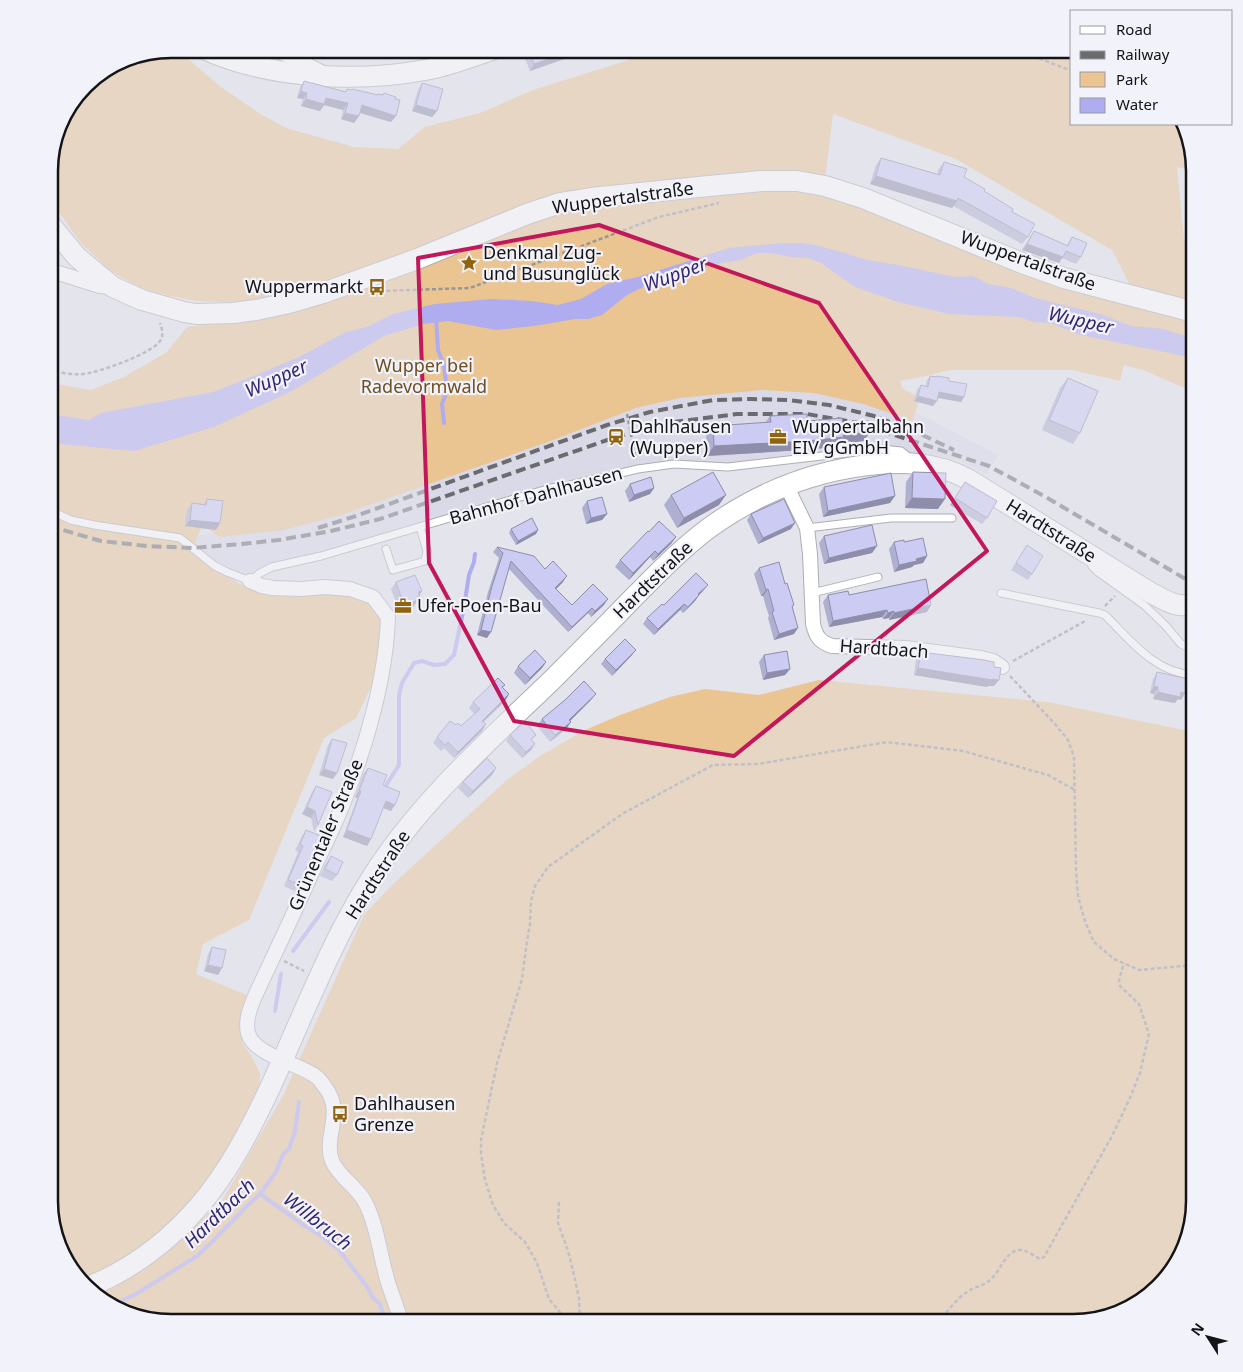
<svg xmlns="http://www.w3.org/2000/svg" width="1243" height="1372" font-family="'Noto Sans',sans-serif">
<rect width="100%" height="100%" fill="#e4e4ec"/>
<path fill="#d9d9e8" d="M708,379l186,22 104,54 -12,19 -31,-15 -23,-4 -16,8 -34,-14 -154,18 -54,-3 -108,22 -294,81 -22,14 -23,-9 -29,-20 -10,-14 34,-7z"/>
<path fill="#ebc591" d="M170,49h6l45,38 41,28 24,13 68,19 44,2 27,-22 55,-14 53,-23 131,-41h408v75h112l4,7 6,39 -17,-3 7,72 10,38v31l-60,-15 -22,-43 -156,-91 -123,-45 -8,66 -198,12 -306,97 -69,11 -23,2 -32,-1 -27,-5 -26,-7 -14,-7 -19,-11 -30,-28 -32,-45v-36l12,-46 29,-37 34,-21z
M823,189l371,125v78l-51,-22 -19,-5 -4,16 -48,-11h-122l-24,6 -26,5 2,7 18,10 -8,24 -16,-7 -33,-11 -49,-11 -52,-3 -82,8 -44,10 -88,34 -207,73 -57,15 -64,7 -18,-12 -9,24 44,34 35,11 54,-5 45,10 16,19 -9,54 -22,46 -32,20 -75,182 -46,24 -7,30 55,23 -11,21 3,26 9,13 8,16 -1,23 -46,82 -36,40 -45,39 -52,24 -6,-5 -19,-35 -6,-39v-819l42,7 33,-13 43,-25 20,-25 65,-9 276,-102 129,-23z
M819,680l228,22 147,30v470l-12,54 -35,42 -35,19 -39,6h-903l-54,-12 -22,-18 19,-9 59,-36 50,-47 62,-107 80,-179 28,-30 116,-106 32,-23 43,-25 37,-16 50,-18 35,-8 54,6z"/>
<path fill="#afacf0" d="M784,243h17l14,2 30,8 22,7 31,5 57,12 18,-1 15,8 23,4 24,10 65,16 31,12 33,3 30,10v19l-114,-23 -30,-12 -17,-1 -13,-5 -71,-3 -51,-12 -43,-15 -34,-24 -13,-5 -18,-1 -18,-4h-15l-16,7 -31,5 -41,15 -22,5 -20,10 -25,20 -14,4h-13l-41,7 -38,4 -48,-9 -25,3 -39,12 -94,56 -76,35 -80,24 -85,-8v-29l40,6 12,-7 112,-21 53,-21 35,-15 45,-24 21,-5 26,-13 42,-10 56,-5 41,2 26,4 23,-6 26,-15 31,-7 91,-29z"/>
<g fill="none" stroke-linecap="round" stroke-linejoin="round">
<path stroke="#afacf0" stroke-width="4" d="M436,318l2,32 6,15 3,26 -5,13 2,19
M383,790l16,-25v-70l3,-12 12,-20 8,-2 12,4 11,-1 9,-9 10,-48 5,-32 5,-13 1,-8
M293,951l36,-49
M275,1011l6,-37
M260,1194l45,32 15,9 19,15 29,38 5,10 7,6 6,19
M110,1306l26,-12 61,-38 14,-13 36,-37 13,-12 16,-22 7,-18 6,-5 6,-18 4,-29"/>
<g stroke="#adadb5" stroke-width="9">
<path id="lane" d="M49,510l22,10 23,5 86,13 35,28 12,6 23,9 10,-8 12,-6 49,-11 230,-68 15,-2 72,-17 36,-5 54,3 154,-18 19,2 10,8
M807,528l84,-10h61
M386,549l7,21 32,-9 2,-10 -7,-24
M1092,566l6,6 46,33 21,20 16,19 13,6
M812,593l66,-16
M1001,593l98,20 6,2c26,26 50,58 89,60"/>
</g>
<g stroke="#adadb5" stroke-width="16">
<path id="street" d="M275,49l48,24
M49,270l51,16 12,1
M786,485l21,43 3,26 3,70c3,13 7,18 19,22l73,2 76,10 12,3 9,6
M250,581l12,5 11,2 28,1 24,-2 25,2 23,8 15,20c-2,61 -22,130 -45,187 -7,18 -16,37 -25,55 -20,46 -42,92 -63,137 -5,12 -10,25 -7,37 6,23 54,31 70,45 2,2 5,6 7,9 20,26 -2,49 7,74 7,16 25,26 33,41 12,23 15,53 22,77 4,15 11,29 14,44"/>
</g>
<g stroke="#adadb5" stroke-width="22">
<path id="secondary" d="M204,49c63,29 152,34 221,21 23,-4 46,-13 69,-21
M49,223l28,34 36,30 29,13 42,12 12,2 37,-1 23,-3 33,-7 34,-10 94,-34 110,-45 33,-11 31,-5 118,-12 53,-5h35l28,5 38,12 159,65 42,15 130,34
M88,1287c43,-17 82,-47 112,-82 29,-34 50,-75 69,-115 33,-71 61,-147 103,-213 48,-76 117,-136 181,-198 27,-27 54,-54 81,-82 24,-24 48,-49 75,-69 47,-34 102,-56 159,-63 35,-4 68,-3 100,14l183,114c14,7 28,17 43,10"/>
</g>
<path stroke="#95959a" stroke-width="2.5" stroke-dasharray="4 2.5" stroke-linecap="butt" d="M181,49l8,3
M1015,49l57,22
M380,291l90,-3 189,-71 60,-14
M49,370c11,3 23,5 34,4 15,-1 70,-21 77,-33 4,-6 2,-12 0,-18
M627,414l9,45
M1105,606l10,-10
M1013,661l74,-41
M1010,676l45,48 13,16 6,17 2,112 2,28 8,27 8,18 20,17 25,11 55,-5
M284,961l20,10
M559,1202l-1,21 10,28 6,24 5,23 1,25
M569,1323l-20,-24 -12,-36 -12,-21 -21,-19 -11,-18 -8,-25 -4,-26v-14l16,-77 25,-84 5,-38 3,-17 1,-23 4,-15 13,-19 74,-53 91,-49 45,-1 129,-22 76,9 85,24 27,15
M938,1323c8,-10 18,-24 29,-31 8,-6 19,-6 26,-15 8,-8 11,-21 22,-26 8,-4 18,4 25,8l4,-2 68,-121 18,-38 10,-25 9,-39 -10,-30 -19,-18 -1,-6 5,-17"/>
<use href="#lane" stroke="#fff" stroke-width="7"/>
<use href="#street" stroke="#fff" stroke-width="14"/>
<use href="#secondary" stroke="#fff" stroke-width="20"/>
<path stroke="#6a6a6f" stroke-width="4" stroke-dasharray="10 5" stroke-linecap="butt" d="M49,526l52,15 46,5 45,2 49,-4 38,-4 52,-9 49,-12 236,-82 58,-15 63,-8h70l51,9 131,43 55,30 150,88
M318,528l38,-12 251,-91 43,-13 63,-12 38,-1 37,1 41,5 45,11 40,15 40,19"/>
</g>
<path fill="#afafd2" d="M530,49h58l-1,2 -57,20 -5,-13 3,-4 -1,-2z
M304,81l41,11 2,-3 30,6 1,-1 4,1 2,-2 12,23 -5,6 -31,-9 -1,3 -5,7 -13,-4 2,-9 -19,-5 -4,6 -19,-5 2,-7 -6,-1 3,-11z
M422,83l15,28 -5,6 -20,-6 6,-21z
M881,158l56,16 1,-4 6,-8 68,50 16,25 -6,7 -69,-38 -1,2 -82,-24 6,-19z
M1034,231l33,14 5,-8 9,20 -5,7 -14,-6 -3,5 -37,-13z
M930,376l6,1 1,-1 12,5 15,16 -3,5 -24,-4 -4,8 -19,-5 3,-11 4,-5 5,1v-4z
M1068,378l12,55 -7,11 -31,-14 18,-42z
M770,416l37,5 36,3 21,17 -25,3 -2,3 -35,3 -95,6 -1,-21 7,-9 52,-3z
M913,472l25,37 -33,-1 1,-26z
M965,482l22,36 -5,6 -32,-19z
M630,484l24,4 -4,6 -21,8 -4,-11z
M824,487l66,16 -67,14 -4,-23z
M671,495l48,10 -42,23 -13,-23z
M207,499l9,31 -31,-4 2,-16 5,-7 11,2z
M587,501l20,13 -5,6 -16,4 -4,-16z
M751,514l40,15 -33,15 -11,-24z
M511,529l27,1 -2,4 -20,11 -7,-12z
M649,532l27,5 -5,7 -18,17 -3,-4 -21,23 -14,-13 5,-7z
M824,536l53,10 -5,7 -48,11 -5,-21z
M894,542h10l23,14 -4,7 -9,2 -2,2 -18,5 -5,-23z
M1027,545l5,29 -4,6 -17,-10z
M497,547l48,22 18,13 -7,7 16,16h32l-13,12 -3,-4 -20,19 -59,-63 -22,69 -10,-3 11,-43 11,-34 -6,-6z
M759,568l26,16 9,21 -2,2 2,27 -20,6 -6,-22 1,-2 -3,-9 -3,-11h-2l-7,-22z
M396,582l26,9 -3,4 1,1 -3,3 1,1 -5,7 -13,5 -9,-23z
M703,591l-4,4 -4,6 -12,12 -3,-3 -26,25 -11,-11 4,-6 17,-13z
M828,595h21l82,10 -4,7 -38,8v-2l-6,1 -1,-2 -53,10 -6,-25z
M921,652l73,34h-6l-1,1 -73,-12 2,-17z
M632,655l-20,21 -11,-12 4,-5z
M764,655l26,14 -5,6 -22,5 -4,-18z
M546,662l-4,6 -17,17 -11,-12 4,-7z
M1157,672l24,28 -3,-1 -3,4 -22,-4 1,-5 -4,-1 3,-14z
M503,688l6,6 -4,7 -22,21 3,2 -4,7 -28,27 -10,-10 -3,3 -8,-8 4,-6 19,-12 5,1 13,-12 -5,-6 4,-6z
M591,700l-21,21 1,1 -5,7 -16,13 -13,-16 5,-7z
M510,735l22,6 3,3 -4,6 -9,8 -16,-17z
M332,739l1,40 -14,-4 9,-30z
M368,768l15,17 8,26 -8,-3 -12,31 -4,7 -24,-9 14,-39 -2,-1 8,-23z
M496,768l-4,7 -24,23 -10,-10 5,-6z
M316,786l2,39 -4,7 -3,-14 -9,-4 10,-22z
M306,830l-7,54 -5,7 -10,-5 14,-34 -3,-2 7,-14z
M331,856l6,19 -5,6 -12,-5 6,-13z
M212,947l6,28 -14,-4 4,-17z"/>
<path fill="#8e8eab" d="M579,49h9l-1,2 -57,20 4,-7z
M301,91l6,2 -4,6 -6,-1z
M326,98l22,5 -5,7 -19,-5 -4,6 -19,-5 5,-7z
M362,105l34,11 -5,6 -34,-10z
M416,105l21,6 -5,6 -20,-6z
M345,113l14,3 -5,7 -13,-4z
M876,176l81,25 -5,7 -82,-24z
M1027,244l36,13 -4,6 -37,-13z
M56,308l-7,9v-4z
M939,392l25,5 -3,5 -26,-5z
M918,396l19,5 -4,5 -19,-5z
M870,432l-6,9 -25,3 -2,3 -35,3 -95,6 7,-10z
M654,488l-4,6 -21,8 5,-7z
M726,495l-7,10 -42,23 7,-10z
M895,496l-5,7 -67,14 5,-6z
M912,498l33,1 -7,10 -33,-1z
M607,514l-5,6 -16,4 5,-6z
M190,520l30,3 -4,7 -31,-4z
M795,523l-4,6 -33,15 5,-6z
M538,530l-2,4 -20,11 2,-4z
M676,537l-5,7 -18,17 5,-7z
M877,546l-5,7 -48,11 5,-6z
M655,551l-5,6 -21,23 4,-7z
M927,556l-4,7 -9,2 -2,2 -18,5 5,-7 17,-6z
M567,576l-4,6 -12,12 4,-6z
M708,585l-5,6 -9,9 4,-6z
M768,589l-5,7h-2l5,-6z
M422,591l-6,10 2,-1 -5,7 -13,5 4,-7 14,-13z
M699,595l-4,6 -12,12 5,-6z
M608,599l-4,6 -13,12 4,-6z
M684,604l-4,6 -26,25 4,-6z
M931,605l-4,7 -38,8 5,-7z
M592,608l-4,5 -20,19 4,-5z
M887,610l-5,7 -53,10 4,-6z
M894,611l-5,7 -6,1 5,-6z
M798,628l-4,6 -20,6 5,-6z
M481,630l10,2 -4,6 -10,-3z
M636,650l-4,5 -20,21 4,-6z
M546,662l-4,6 -17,17 5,-7z
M918,668l81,12 -5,6h-6l-1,1 -73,-12z
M790,669l-5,6 -22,5 4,-7z
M1154,686l4,1 -4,7 -4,-1z
M1158,692h23l4,1 -4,7 -3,-1 -3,4 -22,-4z
M509,694l-4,7 -27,26 4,-6z
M596,694l-5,6 -27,27 5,-7z
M571,722l-5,7 -16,13 5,-7z
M486,724l-4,7 -28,27 4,-6z
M535,744l-4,6 -9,8 4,-6z
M496,768l-4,7 -24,23 5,-7z
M324,769l13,4 -4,6 -14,-4z
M359,791h2l-4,7 -2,-1z
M386,801l9,4 -4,6 -10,-4z
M307,807l8,4 -4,7 -9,-4z
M347,830l24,9 -4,7 -24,-9z
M208,965l14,3 -4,7 -14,-4z"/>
<path fill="#cbcbf4" stroke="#8e8eab" d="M533,49h46l-45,15 -4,-12 3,-2z
M304,81l42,11 1,-3 4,1 1,-1 26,6v-1l5,1 1,-2 12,4 -1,2 5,1 -4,16 -34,-11 -3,11 -14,-3 3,-10 -22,-5 -2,6 -18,-5 1,-6 -6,-2z
M422,83l21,6 -6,22 -21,-6z
M881,158l59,17 4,-13 23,7 -3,8 21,12 -1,2 29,18 -1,3 23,12 -7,13 -70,-39 -1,3 -81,-25z
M1034,231l34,15 4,-9 15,6 -6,14 -15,-6 -3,6 -36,-13z
M49,299l7,9 -7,5z
M930,376l7,1v-1l12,2v3l18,3 -3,13 -25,-5 -2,9 -19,-5 3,-11 7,2z
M1068,378l30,13 -18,42 -31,-13z
M807,414v7l35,-3 1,6 26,-3 1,11 -27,3 1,2 -36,4 -94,5 -1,-20 58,-4 -1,-6z
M713,472l13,23 -42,23 -13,-23z
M913,472l33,1 -1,26 -33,-1z
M891,473l4,23 -67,15 -4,-24z
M651,477l3,11 -20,7 -4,-11z
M965,482l32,19 -10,17 -32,-20z
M602,497l5,17 -16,4 -4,-17z
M207,499l16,2 -3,22 -30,-3 2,-17 14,2z
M784,499l11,24 -32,15 -12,-24z
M532,518l6,12 -20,11 -7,-12z
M659,521l17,16 -18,17 -3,-3 -22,22 -13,-13 28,-29 1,1z
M872,525l5,21 -48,12 -5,-22z
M923,538l4,18 -11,3 1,2 -18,4 -5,-23 10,-2v2z
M1027,545l16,11 -11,18 -16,-11z
M497,547l37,9 11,13 8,-8 14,15 -12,12 17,17 21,-21 15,15 -13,12 -3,-3 -20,19 -61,-66 -20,71 -10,-2 11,-44 11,-33z
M779,562l6,22 2,-1 7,22 -2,1 6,22 -19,6 -7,-22 2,-1 -6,-22 -2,1 -7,-22z
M696,573l12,12 -10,9 1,1 -11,12 -4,-3 -26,25 -11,-11 15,-14 2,1z
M415,575l7,16 -4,1 2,4 -3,1 1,3 -14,5 -8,-23z
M926,579l5,26 -37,8v-2l-6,2 -1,-3 -54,11 -5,-26 20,-4 1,4z
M625,639l11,11 -20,20 -11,-11z
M535,650l11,12 -16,16 -12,-12z
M787,651l3,18 -23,4 -3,-18z
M921,652l63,8 10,2v5l7,1 -2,12 -7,-1v1l-74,-12z
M1157,672l31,7 -3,14 -4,-1 -1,5 -22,-5v-5l-4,-1z
M498,678l7,7 -3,2 7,7 -27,27 4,3 -28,28 -10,-10 -3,3 -8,-8 13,-16 6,4 2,-2 3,3 19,-17 -7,-7z
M584,681l12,13 -27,26 2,2 -16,13 -13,-16 23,-19z
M525,721l11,14 -5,4 4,5 -9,8 -16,-17z
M332,739l15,4 -10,30 -13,-4z
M487,758l9,10 -23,23 -10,-9z
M368,768l19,7 -4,10 17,7 -5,13 -9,-4 -15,38 -24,-9 14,-39h-2z
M316,786l16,6 -14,33 -3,-14 -8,-4z
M306,830l15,6 -22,48 -11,-4 15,-34 -3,-2z
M331,856l12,6 -6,13 -12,-6z
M212,947l14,3 -4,18 -14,-3z"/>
<path d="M0 0H1243V1372H0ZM599,225l220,78 168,248 -253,205 -220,-35 -85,-158 -11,-305z" fill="#e4e4ec" fill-opacity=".55" fill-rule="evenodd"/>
<path fill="none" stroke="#c2185b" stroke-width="4" stroke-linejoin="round" d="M599,225l220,78 168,248 -253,205 -220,-35 -85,-158 -11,-305z"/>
<defs>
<g id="sight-bare" transform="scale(1.35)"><path d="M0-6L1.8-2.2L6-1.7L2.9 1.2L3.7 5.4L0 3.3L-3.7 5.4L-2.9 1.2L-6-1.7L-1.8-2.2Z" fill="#90630d" stroke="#f2f2fa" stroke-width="2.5" paint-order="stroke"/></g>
<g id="bus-bare" transform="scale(1.35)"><path d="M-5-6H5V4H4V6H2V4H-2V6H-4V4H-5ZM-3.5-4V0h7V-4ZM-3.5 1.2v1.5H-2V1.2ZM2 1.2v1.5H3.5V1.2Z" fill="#90630d" stroke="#f2f2fa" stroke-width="2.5" paint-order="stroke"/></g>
<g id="station-bare" transform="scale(1.35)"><path d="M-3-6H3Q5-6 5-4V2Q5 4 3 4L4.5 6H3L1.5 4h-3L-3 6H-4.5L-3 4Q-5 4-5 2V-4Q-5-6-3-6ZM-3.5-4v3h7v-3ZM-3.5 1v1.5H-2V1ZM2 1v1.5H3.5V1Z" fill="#90630d" stroke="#f2f2fa" stroke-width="2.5" paint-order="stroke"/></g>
<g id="office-bare" transform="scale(1.35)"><path d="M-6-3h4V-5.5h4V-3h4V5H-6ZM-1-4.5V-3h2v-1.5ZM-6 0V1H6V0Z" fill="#90630d" stroke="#f2f2fa" stroke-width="2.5" paint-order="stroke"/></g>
</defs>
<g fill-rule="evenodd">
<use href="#sight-bare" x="469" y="263"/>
<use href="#bus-bare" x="377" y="287"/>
<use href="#station-bare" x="616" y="437"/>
<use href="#office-bare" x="778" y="437"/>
<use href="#office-bare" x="403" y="606"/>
<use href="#bus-bare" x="340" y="1114"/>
</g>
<g text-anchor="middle" stroke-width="4.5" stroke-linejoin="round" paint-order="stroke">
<g font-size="18" fill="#141416" stroke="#f2f2fa">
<text transform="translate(623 198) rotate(-8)" y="6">Wuppertalstraße</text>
<text transform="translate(1028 261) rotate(20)" y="6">Wuppertalstraße</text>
<text transform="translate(536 496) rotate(-15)" y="6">Bahnhof Dahlhausen</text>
<text transform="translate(1051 531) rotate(32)" y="6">Hardtstraße</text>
<text transform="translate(653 580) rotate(-44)" y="6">Hardtstraße</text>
<text transform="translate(884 649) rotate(4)" y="6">Hardtbach</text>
<text transform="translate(326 835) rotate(-67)" y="6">Grünentaler Straße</text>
<text transform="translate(378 875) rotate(-57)" y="6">Hardtstraße</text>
</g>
<g font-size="18" fill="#141416" stroke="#f2f2fa" text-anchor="start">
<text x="483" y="259">Denkmal Zug-<tspan x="483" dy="21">und Busunglück</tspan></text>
<text x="363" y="293" text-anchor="end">Wuppermarkt</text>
<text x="630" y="433">Dahlhausen<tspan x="630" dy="21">(Wupper)</tspan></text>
<text x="792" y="433">Wuppertalbahn<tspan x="792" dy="21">EIV gGmbH</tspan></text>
<text x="417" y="612">Ufer-Poen-Bau</text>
<text x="354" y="1110">Dahlhausen<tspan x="354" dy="21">Grenze</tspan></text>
</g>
<g font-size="18" fill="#6e4f20" stroke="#f2f2fa">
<text x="424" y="372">Wupper bei<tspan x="424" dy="21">Radevormwald</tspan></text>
</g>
<g font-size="19" font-style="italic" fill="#332571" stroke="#f2f2fa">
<text transform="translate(675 274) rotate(-20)" y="7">Wupper</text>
<text transform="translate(1081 320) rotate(13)" y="7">Wupper</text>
<text transform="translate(276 378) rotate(-24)" y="7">Wupper</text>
<text transform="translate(219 1213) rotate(-44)" y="7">Hardtbach</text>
<text transform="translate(318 1221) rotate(38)" y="7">Willbruch</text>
</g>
</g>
<path d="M0 0H1243V1372H0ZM171 58H1073A113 113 0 0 1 1186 171V1201A113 113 0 0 1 1073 1314H171A113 113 0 0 1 58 1201V171A113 113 0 0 1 171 58Z" fill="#f2f2fa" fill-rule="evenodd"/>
<path fill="none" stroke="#141416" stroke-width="2.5" d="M171 58H1073A113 113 0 0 1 1186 171V1201A113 113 0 0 1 1073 1314H171A113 113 0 0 1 58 1201V171A113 113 0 0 1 171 58Z"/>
<rect x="1070" y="10" width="162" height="115" fill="#f2f2fa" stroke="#99999f"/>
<rect x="1080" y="26" width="25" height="8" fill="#ffffff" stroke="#99999f"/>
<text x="1116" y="35" font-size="15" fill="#141416">Road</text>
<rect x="1080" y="51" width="25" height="8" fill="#6a6a6f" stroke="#99999f"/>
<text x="1116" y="60" font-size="15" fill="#141416">Railway</text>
<rect x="1080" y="72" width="25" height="15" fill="#ebc591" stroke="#99999f"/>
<text x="1116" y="85" font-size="15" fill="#141416">Park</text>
<rect x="1080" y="98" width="25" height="15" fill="#afacf0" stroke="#99999f"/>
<text x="1116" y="110" font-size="15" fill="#141416">Water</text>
<g transform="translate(1208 1337) rotate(306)" stroke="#f2f2fa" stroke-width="4" paint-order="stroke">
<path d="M0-4L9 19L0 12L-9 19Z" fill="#141416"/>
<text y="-8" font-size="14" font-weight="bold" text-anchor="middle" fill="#141416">N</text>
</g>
</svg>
